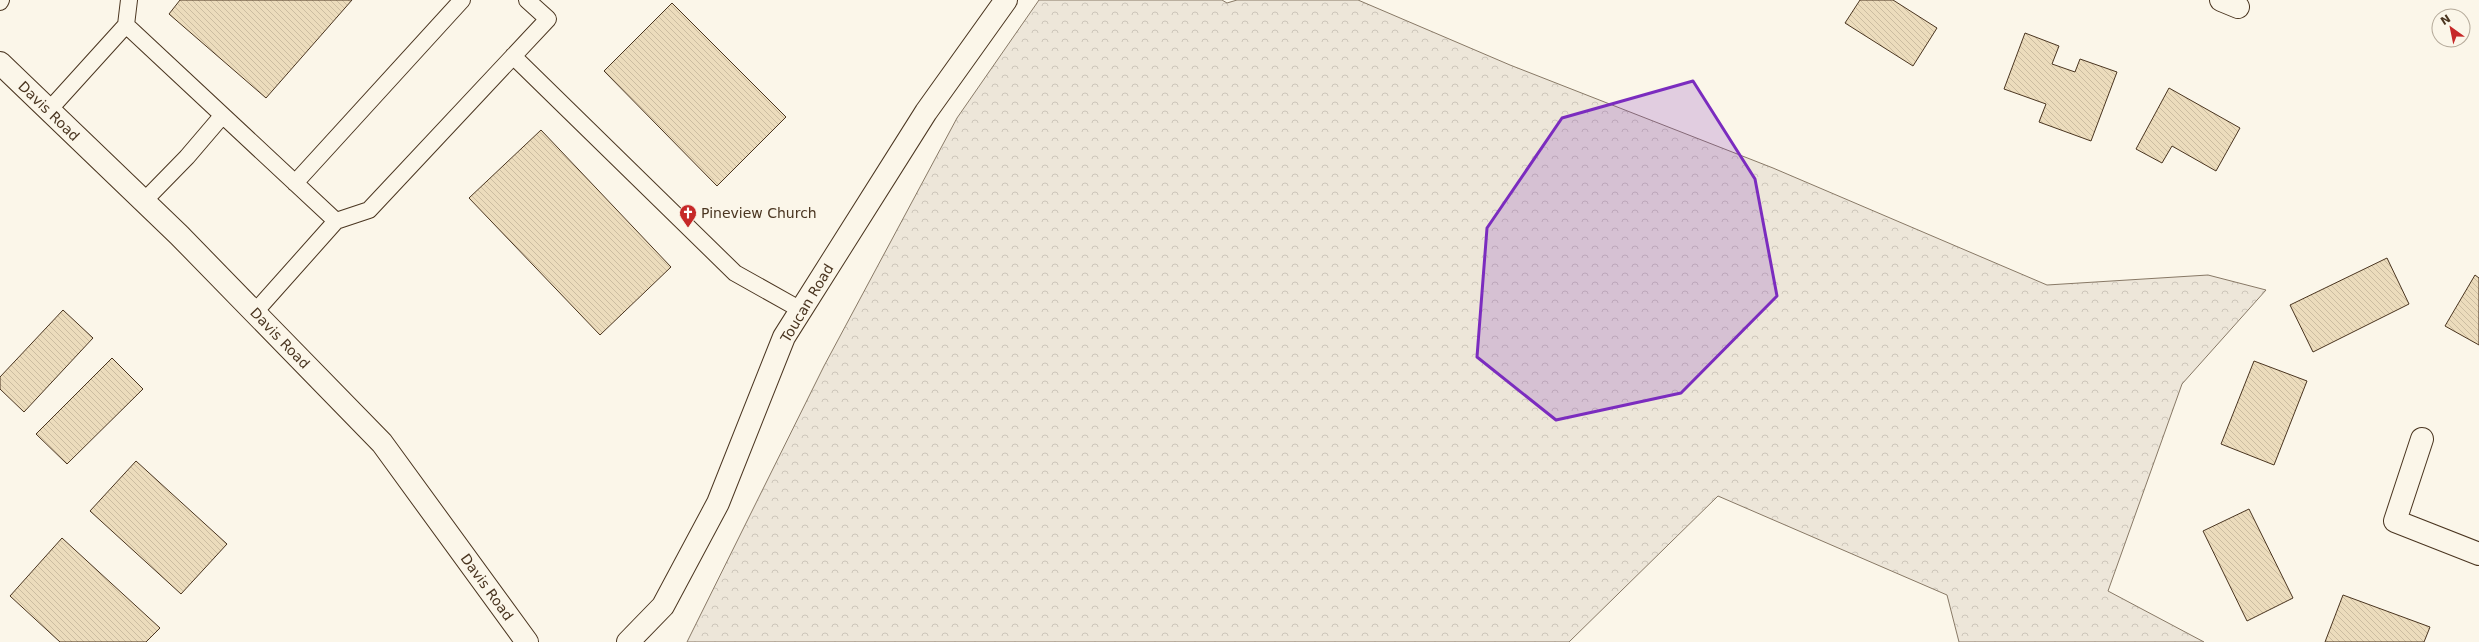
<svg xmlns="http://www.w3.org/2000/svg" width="2479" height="642" font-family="'DejaVu Sans',sans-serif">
<defs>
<pattern id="forest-crowns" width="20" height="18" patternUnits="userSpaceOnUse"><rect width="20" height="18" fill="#ede6d9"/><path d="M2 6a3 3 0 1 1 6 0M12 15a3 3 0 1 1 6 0" fill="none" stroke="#cdc6ba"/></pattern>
<pattern id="building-back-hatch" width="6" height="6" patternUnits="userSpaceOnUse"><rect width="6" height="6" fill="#ecdcbc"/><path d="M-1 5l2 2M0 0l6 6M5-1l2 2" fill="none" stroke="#ccbda1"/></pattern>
</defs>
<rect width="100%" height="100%" fill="#fbf6e9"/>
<path fill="url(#forest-crowns)" stroke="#887966" d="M1039,0h183l5,3 10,-3h121l152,65 263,103 274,117 161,-10 58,15 -84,94 -74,207 96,51h-245l-12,-47 -229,-99 -149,146h-882l137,-276 133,-248z"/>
<path fill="url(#building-back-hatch)" stroke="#4a3520" d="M180,0h172l-86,98 -97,-84z
M1860,0h33l44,28 -24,38 -68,-43z
M672,3l114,114 -69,69 -113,-115z
M2025,33l34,13 -7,18 23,8 5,-13 37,13 -26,69 -52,-19 7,-18 -42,-15z
M2169,88l71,40 -24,43 -44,-25 -10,17 -26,-14z
M541,130l130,137 -71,68 -131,-137z
M2387,258l22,46 -96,48 -23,-47z
M2475,275l4,3v67l-34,-19z
M63,310l30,28 -69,74 -24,-23v-12z
M112,358l31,31 -76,75 -31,-30z
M2254,361l53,20 -33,84 -53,-21z
M136,461l91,83 -46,50 -91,-83z
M2249,509l44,89 -46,23 -44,-90z
M62,538l98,90 -14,14h-86l-50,-46z
M2343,595l87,32 -6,15h-99z"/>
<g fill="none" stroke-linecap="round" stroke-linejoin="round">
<g stroke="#4a3520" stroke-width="18">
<path id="service" d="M0,2l1,-2
M126,25l3,-25
M513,56l222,217 66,37
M49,110l77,-85 210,196 -81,91
M295,183l167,-183
M144,201l43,-44 35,-41
M336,221l33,-11 179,-191 -21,-19"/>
</g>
<g stroke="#4a3520" stroke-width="24">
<path id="minor" d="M2221,0l17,7
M2422,439l-27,82 84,33
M628,642l35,-36 55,-103 66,-166 142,-225 80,-112"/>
</g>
<g stroke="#4a3520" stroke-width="24">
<path id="secondary" d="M0,63l179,172 203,208 145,199"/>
</g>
<use href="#service" stroke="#fbf6e9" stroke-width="16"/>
<use href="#minor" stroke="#fbf6e9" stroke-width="22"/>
<use href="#secondary" stroke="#fbf6e9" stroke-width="22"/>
</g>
<path fill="#7b2cbf" fill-opacity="0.2" stroke="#7b2cbf" stroke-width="3" stroke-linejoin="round" d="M1693,81l62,98 22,117 -96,97 -125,27 -79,-63 10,-129 75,-110z"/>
<defs>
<g id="church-pin" transform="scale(0.9)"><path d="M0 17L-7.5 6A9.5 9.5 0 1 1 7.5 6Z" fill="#c62828" stroke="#fbf6e9"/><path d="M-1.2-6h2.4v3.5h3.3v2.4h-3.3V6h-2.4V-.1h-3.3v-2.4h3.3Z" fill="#fff"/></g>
</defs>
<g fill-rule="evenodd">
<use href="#church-pin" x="688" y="213"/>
</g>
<g text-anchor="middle" stroke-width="3" stroke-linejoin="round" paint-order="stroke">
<g font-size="14" fill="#4a3520" stroke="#fbf6e9">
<text transform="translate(49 111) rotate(44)" y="5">Davis Road</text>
<text transform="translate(807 303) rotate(-59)" y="5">Toucan Road</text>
<text transform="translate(280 338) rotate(46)" y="5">Davis Road</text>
<text transform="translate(487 587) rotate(54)" y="5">Davis Road</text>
</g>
<g font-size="14" fill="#4a3520" stroke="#fbf6e9" text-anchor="start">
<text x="701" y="218">Pineview Church</text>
</g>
</g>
<g transform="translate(2451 28) rotate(327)"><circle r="19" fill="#fbf6e9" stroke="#b4a999"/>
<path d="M0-3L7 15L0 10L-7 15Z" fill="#c62828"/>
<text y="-6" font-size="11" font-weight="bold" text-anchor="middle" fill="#4a3520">N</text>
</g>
</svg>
